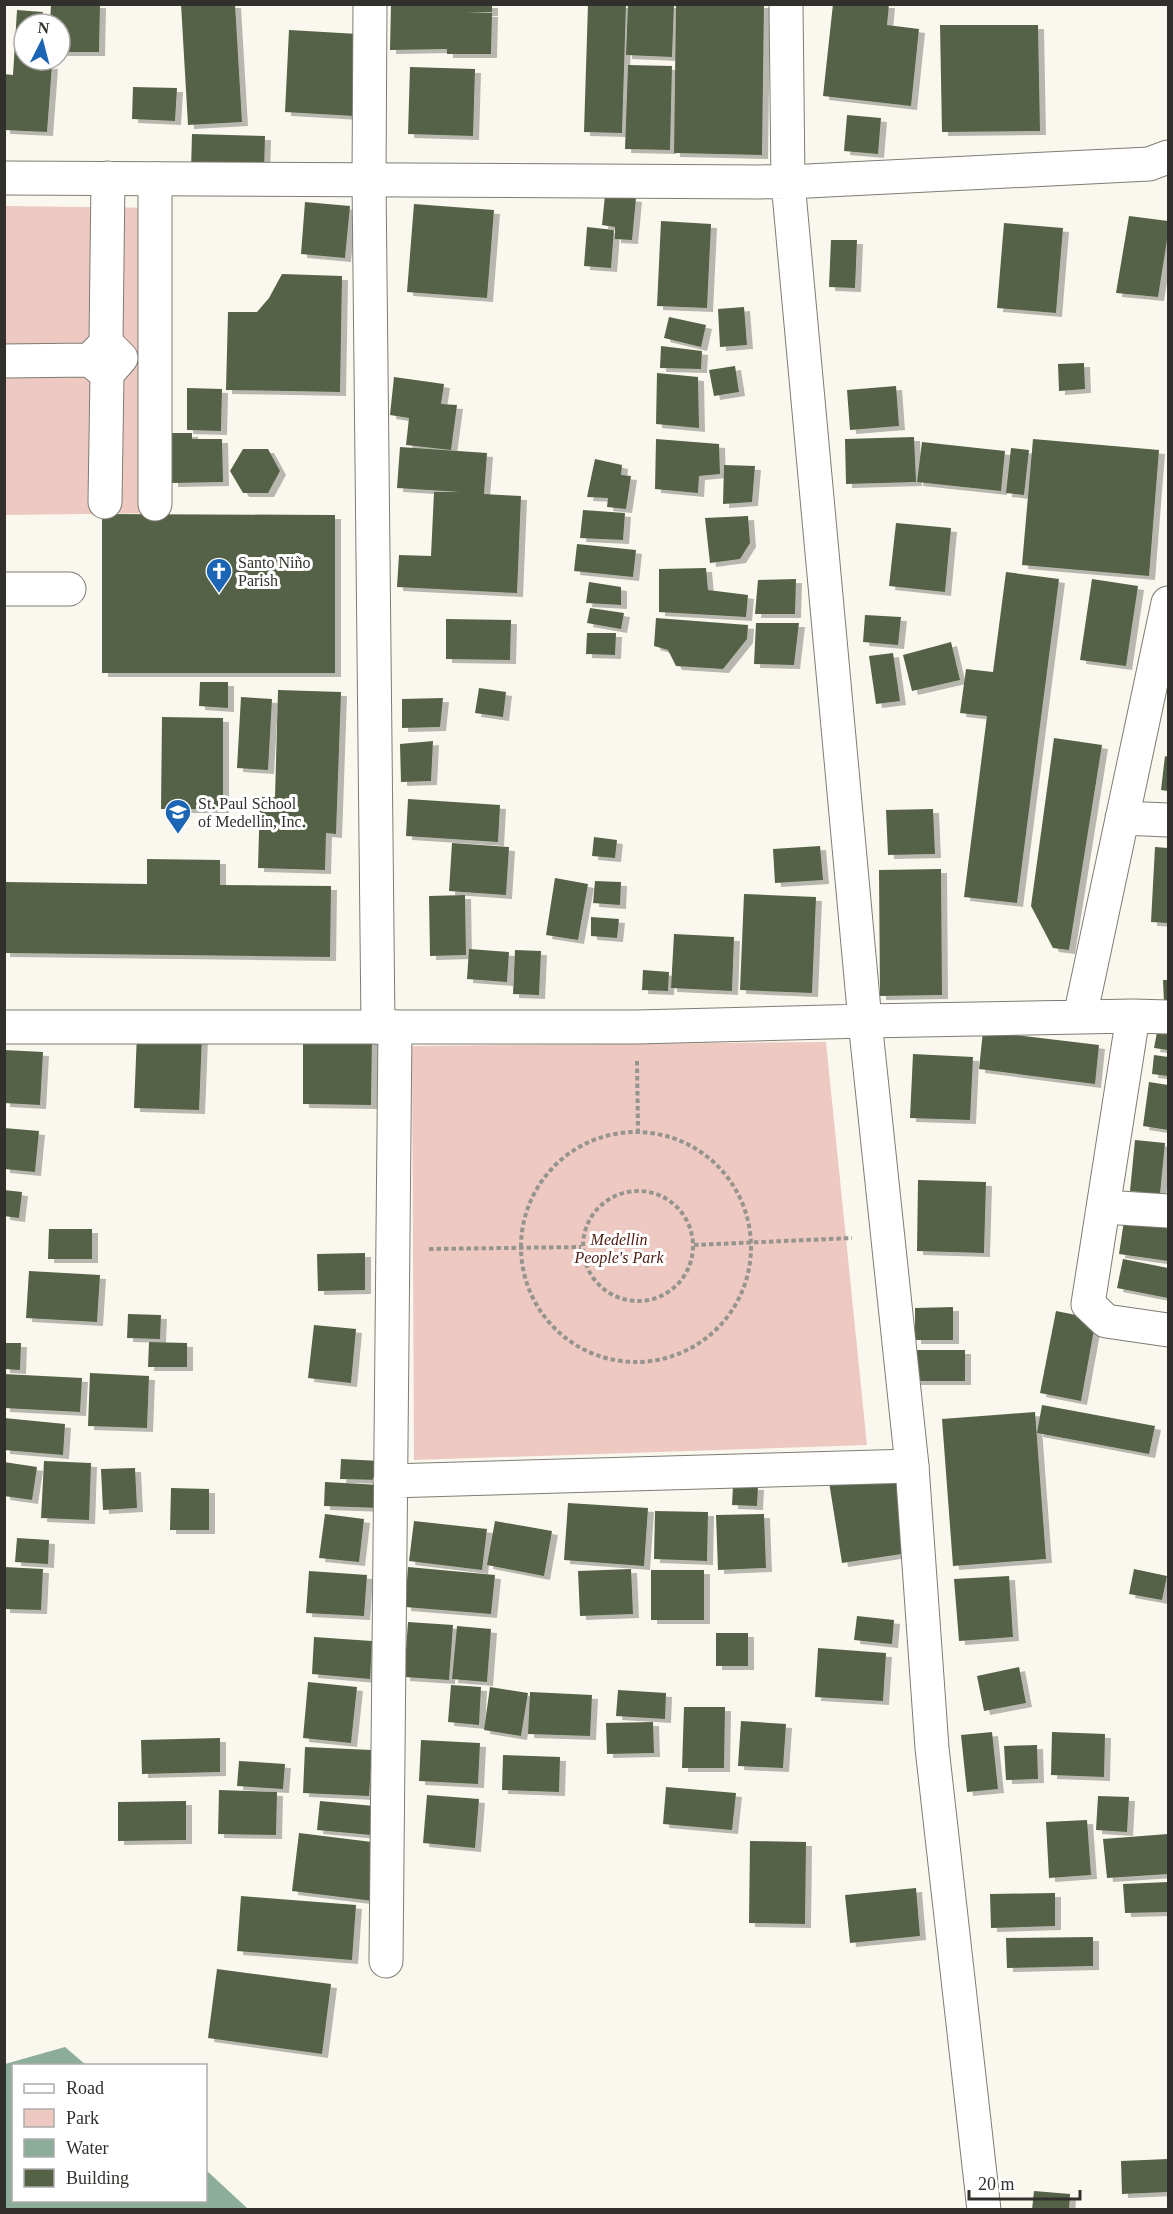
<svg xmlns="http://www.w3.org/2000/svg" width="1173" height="2214" font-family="'Times New Roman',serif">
<defs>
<filter id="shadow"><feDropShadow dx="6" dy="4" stdDeviation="0" flood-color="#0004"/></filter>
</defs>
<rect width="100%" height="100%" fill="#faf8ee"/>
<path fill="#edc9c1" d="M4,206l159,2v305l-158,2z
M826,1042l41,403 -453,15 -2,-414z"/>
<path fill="#8bad9a" d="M65,2047l21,18 -72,1v134h192v-30l42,39h-243v-145z"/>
<path fill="#556246" filter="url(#shadow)" d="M51,4h49l-1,48h-39v-28h-10z
M181,4h54l7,118 -54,3z
M391,4h101v8h-26l26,1 -1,41h-44v-5l-57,1z
M588,4h38l-4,129 -38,-1z
M628,4h46l-2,53 -46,-2z
M676,4h88l-2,151 -88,-2z
M833,4h56l-2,21 32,4 -8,77 -88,-10z
M17,10l26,2 -1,12h-18v36h16l-1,4 13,1 -5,67 -43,-2v-56l9,1z
M940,25h98l2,106 -98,1z
M289,30l69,4 -4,82 -69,-4z
M628,65l44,1 -2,84 -45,-1z
M410,67l65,2 -2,67 -65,-2z
M133,87l44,1 -2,33 -43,-2z
M847,115l34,3 -3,36 -34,-3z
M192,134l73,2 -1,36 -73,-2z
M605,195l31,3 -4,42 -17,-1v-12l-13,-2z
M305,202l45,4 -5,52 -44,-4z
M414,204l80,6 -7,88 -80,-6z
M1129,216l39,5v13l-10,63 -42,-4z
M661,221l50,3 -4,84 -50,-2z
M1004,223l59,5 -7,85 -59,-5z
M587,227l27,3 -3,38 -27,-2z
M831,240h26l-2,48 -26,-1z
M282,274l60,2 -2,116 -114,-2 2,-78h29l12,-14z
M744,307l3,38 -27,2 -2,-38z
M669,317l37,8 -5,22 -37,-9z
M661,346l41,5 -1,18 -41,-1z
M1084,363l1,26 -26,2 -1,-27z
M735,366l4,26 -25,4 -5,-26z
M657,373l41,4 1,51 -43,-4z
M394,377l50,7 -3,20 16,1 -6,45 -45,-5 3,-27 -19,-3z
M896,386l3,40 -49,4 -3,-40z
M187,388l35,1 -1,42 -34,-1z
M171,433h21v6h30l1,43 -51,1z
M914,437l2,45 -70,2 -1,-45z
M656,439l63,5 1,30 -21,2 -1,17 -43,-4z
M1033,439l126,11 -10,126 -127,-11z
M922,442l83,9 -4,40 -84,-9z
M400,447l87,6 -3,41 37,2 -4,97 -120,-6 2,-32 32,1 3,-64h26l-63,-4z
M1011,448l18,2 -5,45 -18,-2z
M243,449h25l12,22 -12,22h-25l-13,-22z
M595,459l27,6 -1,10 10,1 -5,33 -19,-2 1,-9 -21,-1z
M724,465l31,1 -3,36 -29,2z
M583,510l42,3 -2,27 -43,-2z
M102,514l233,1v158h-233z
M748,516l2,27 -10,16 -30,4 -5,-45z
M896,523l55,5 -6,64 -56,-6z
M577,544l59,6 -3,27 -59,-6z
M706,568l2,22 40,5 -2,22 -87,-5v-43z
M1006,572l53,7 -42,324 -53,-6 23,-181 -27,-3 6,-44 27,3z
M796,579l-1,35h-40l3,-34z
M1092,579l46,7 -12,80 -46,-6z
M589,582l32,5v18l-35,-2z
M590,608l34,5 -3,16 -34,-6z
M865,615l36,2 -3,28 -35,-3z
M656,618l92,7 -1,14 -24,30 -47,-3 -8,-16 -14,-4z
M446,619l65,1 -1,40 -64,-1z
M756,623h43l-5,42 -40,-1z
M587,633h29l-1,22 -29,-1z
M951,642l9,38 -48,11 -9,-36z
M893,653l7,48 -24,3 -7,-48z
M200,682h28v26l-29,-2z
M479,688l27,4 -3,25 -28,-4z
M278,690l63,2 -5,142 -10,-1 -1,37 -67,-2 2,-71h15z
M241,697l31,2 -4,71 -31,-2z
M443,698l-3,29 -38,1v-29z
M162,717l61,1v91h-62z
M1054,738l48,7 -33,205 -16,-2 -22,-42z
M433,741l-2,40 -30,1 -1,-38z
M1165,756l3,1v34l-7,-1z
M408,799l92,6 -2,37 -92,-6z
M933,809l2,45 -47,1 -2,-45z
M594,837l23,3 -2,18 -23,-2z
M452,843l57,4 -3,48 -57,-4z
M820,846l3,34 -48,3 -2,-34z
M1155,847l13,1v75l-17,-1z
M147,859l73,1v25l111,1 -1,71 -326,-4v-71l143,2z
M941,869l1,126 -62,1 -1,-126z
M555,878l33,6 -10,56 -32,-5z
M595,881l26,1 -1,23 -27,-2z
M744,894l72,3 -4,96 -72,-3z
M465,895l1,60 -36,1 -1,-60z
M591,917l28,2 -2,19 -26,-2z
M674,934l60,3 -2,54 -61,-3z
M469,949l40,3 -2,30 -40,-3z
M515,950l26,1 -2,44 -26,-1z
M643,970l26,2 -1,19 -26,-1z
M1163,980h5v23h-4z
M1158,1027l10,1v22l-14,-2z
M983,1031l116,14 -4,39 -116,-15z
M137,1033l65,3 -3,74 -65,-2z
M303,1035l69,1 -1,69 -68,-1z
M4,1050l39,2 -3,53 -36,-2z
M913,1054l60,3 -3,63 -60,-2z
M1154,1055l14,2v19l-16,-2z
M1149,1082l19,3v45l-25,-4z
M4,1128l35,3 -4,41 -31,-3z
M1135,1140l30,3 -5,51 -30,-3z
M918,1180l68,2 -2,71 -67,-2z
M4,1190l18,2 -3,26 -15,-2z
M1125,1214l43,6v41l-49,-7z
M49,1229h43v30h-44z
M365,1253v37l-47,1 -1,-37z
M1123,1259l45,9v30l-51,-10z
M29,1271l71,4 -3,47 -71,-4z
M953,1307v33h-38v-32z
M1056,1311l40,8 -15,82 -41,-8z
M128,1314l33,1 -1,24 -33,-1z
M314,1325l42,4 -5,54 -43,-5z
M149,1342l38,1v24h-39z
M4,1343h17l-1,27 -16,-1z
M916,1350h49v31h-50z
M90,1373l59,3 -2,52 -59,-2z
M4,1374l78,4 -2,34 -76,-4z
M1042,1405l113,21 -6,28 -112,-21z
M1035,1412l11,147 -93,7 -11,-147z
M4,1418l61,6 -2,31 -59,-5z
M341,1459l39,2v19l-40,-1z
M44,1461l47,2 -2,57 -48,-2z
M4,1462l33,5 -5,33 -28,-4z
M135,1468l2,40 -34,2 -2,-41z
M895,1473l13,80 -66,10 -13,-81z
M325,1482l55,3 -1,23 -55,-2z
M733,1485l25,1 -1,20 -25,-1z
M171,1488l38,1v41h-39z
M568,1503l80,5 -4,58 -80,-6z
M655,1511l53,1 -1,49 -53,-2z
M325,1514l39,5 -5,43 -40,-4z
M764,1514l2,54 -48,2 -2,-55z
M414,1521l73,8 -5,41 -73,-9z
M495,1521l57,10 -8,45 -57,-11z
M17,1538l32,2 -1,24 -33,-2z
M4,1567l39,2 -2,41 -37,-1z
M408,1567l87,8 -4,39 -86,-7z
M631,1569l2,45 -53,2 -2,-45z
M1134,1569l33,7 -5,24 -33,-6z
M651,1570h53v50h-53z
M309,1571l58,4 -3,41 -58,-3z
M1009,1576l4,61 -54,4 -5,-62z
M857,1616l37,4 -2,24 -38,-4z
M408,1622l45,3 -4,55 -45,-3z
M457,1626l34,3 -4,53 -35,-3z
M716,1633h32v33h-32z
M314,1637l58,4 -2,38 -58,-5z
M818,1648l68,5 -3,48 -68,-4z
M1019,1667l7,36 -42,8 -7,-35z
M308,1682l49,5 -6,56 -48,-5z
M451,1685l30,2 -2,38 -31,-3z
M490,1687l38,6 -7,43 -37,-6z
M618,1690l48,3 -1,26 -49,-3z
M530,1692l62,3 -2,41 -62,-2z
M684,1707h41l-1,61h-42z
M741,1721l45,3 -3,44 -45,-2z
M653,1722l1,31 -47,1 -1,-31z
M992,1732l6,57 -31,3 -6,-57z
M1052,1732l53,2 -1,43 -53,-2z
M220,1738v34l-78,2 -1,-34z
M421,1740l59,3 -2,41 -59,-3z
M1037,1745l1,34 -32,1 -2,-34z
M305,1747l67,3 -3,46 -66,-3z
M503,1755l57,2 -1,35 -57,-2z
M239,1761l46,3 -2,25 -46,-3z
M666,1787l70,6 -4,37 -69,-6z
M219,1790l58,2 -1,43 -58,-1z
M427,1795l52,4 -4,49 -52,-5z
M1098,1796l31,1 -2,35 -31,-2z
M186,1801v39l-68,1v-39z
M320,1801l65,6 -3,29 -65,-6z
M1087,1820l4,55 -42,3 -3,-56z
M299,1833l81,10 -7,58 -81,-10z
M1168,1834v40l-61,4 -4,-39z
M750,1841l56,1 -1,82 -56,-1z
M1168,1882v30l-43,1 -2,-29z
M916,1888l4,48 -70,7 -5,-48z
M1055,1893v33l-64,2 -1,-34z
M241,1896l115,9 -4,55 -115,-9z
M1093,1937v29l-86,2 -1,-30z
M217,1969l114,15 -9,70 -114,-16z
M1168,2159v33l-46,2 -1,-33z
M1034,2191l36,3 -1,16h-37z"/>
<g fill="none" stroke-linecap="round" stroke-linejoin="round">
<g stroke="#7e7c73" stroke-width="35">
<path id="street" d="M370,4l-1,176 9,847
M786,4l2,178
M106,343l15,15 -14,16 -17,-14 16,-17 2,-165
M4,361l86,-1
M105,502l2,-128
M155,504v-325
M4,589h65
M1122,818l46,2
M1133,1016l-45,288 18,17 62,9
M1080,1017l88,-414
M865,1021l268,-5 35,1
M1104,1207l64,4
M390,1481l522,-15
M386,1961l9,-934"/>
</g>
<g stroke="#7e7c73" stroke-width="35">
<path id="secondary" d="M4,178l784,4 361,-18 19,-7
M788,182l77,839 47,445 20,282 52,462
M4,1027h633l228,-6"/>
</g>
<path stroke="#95948d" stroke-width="4" stroke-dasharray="4.5 3" stroke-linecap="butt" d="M637,1061l1,70
M521 1247a115 115 0 1 1 230 0a115 115 0 1 1-230 0Z
M583 1246a55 55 0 1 1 110 0a55 55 0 1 1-110 0Z
M694,1245l158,-7
M429,1249l152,-2"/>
<use href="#street" stroke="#fff" stroke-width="33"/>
<use href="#secondary" stroke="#fff" stroke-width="33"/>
</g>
<defs>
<g id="church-pin" transform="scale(1.35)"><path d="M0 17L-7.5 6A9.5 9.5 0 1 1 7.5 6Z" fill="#1c65b5" stroke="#fff"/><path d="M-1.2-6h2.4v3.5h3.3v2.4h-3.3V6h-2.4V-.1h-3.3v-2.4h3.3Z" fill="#fff"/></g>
<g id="school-pin" transform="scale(1.35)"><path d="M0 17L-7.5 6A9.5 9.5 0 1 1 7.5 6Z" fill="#1c65b5" stroke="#fff"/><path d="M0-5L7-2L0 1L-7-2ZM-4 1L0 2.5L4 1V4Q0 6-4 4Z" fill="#fff"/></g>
</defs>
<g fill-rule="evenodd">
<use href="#church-pin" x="219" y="571"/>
<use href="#school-pin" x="178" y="812"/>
</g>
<g text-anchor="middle" stroke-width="6" stroke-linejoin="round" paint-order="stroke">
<g font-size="16" fill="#31302c" stroke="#fff" text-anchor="start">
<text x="238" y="568">Santo Niño<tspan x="238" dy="18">Parish</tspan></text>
<text x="198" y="809">St. Paul School<tspan x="198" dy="18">of Medellin, Inc.</tspan></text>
</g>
<g font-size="16" font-style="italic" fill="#4b1a0f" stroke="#fff">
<text x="619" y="1245">Medellin<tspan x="619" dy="18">People's Park</tspan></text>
</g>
</g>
<rect width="1173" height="2214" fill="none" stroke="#31302c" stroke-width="12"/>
<rect x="12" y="2064" width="195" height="138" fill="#ffffff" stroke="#adacab" stroke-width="1.5"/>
<rect x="24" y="2084" width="30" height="9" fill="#ffffff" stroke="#adacab" stroke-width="1.5"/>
<text x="66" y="2094" font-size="18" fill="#31302c">Road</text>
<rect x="24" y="2109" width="30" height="18" fill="#edc9c1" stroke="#adacab" stroke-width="1.5"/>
<text x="66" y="2124" font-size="18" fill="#31302c">Park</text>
<rect x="24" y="2139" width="30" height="18" fill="#8bad9a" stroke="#adacab" stroke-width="1.5"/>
<text x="66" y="2154" font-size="18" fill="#31302c">Water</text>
<rect x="24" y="2169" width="30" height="18" fill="#556246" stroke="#adacab" stroke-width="1.5"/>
<text x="66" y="2184" font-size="18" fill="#31302c">Building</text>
<g transform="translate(42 42) rotate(6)"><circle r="28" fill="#ffffff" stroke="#adacab" stroke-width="1.5"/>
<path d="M0-4.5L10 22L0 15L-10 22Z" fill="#1c65b5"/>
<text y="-9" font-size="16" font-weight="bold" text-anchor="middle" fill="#31302c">N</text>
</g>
<path d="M969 2190v9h111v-9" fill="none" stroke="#31302c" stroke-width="3"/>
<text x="978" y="2190" font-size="18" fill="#31302c" stroke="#ffffff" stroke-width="4.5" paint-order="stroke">20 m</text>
</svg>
